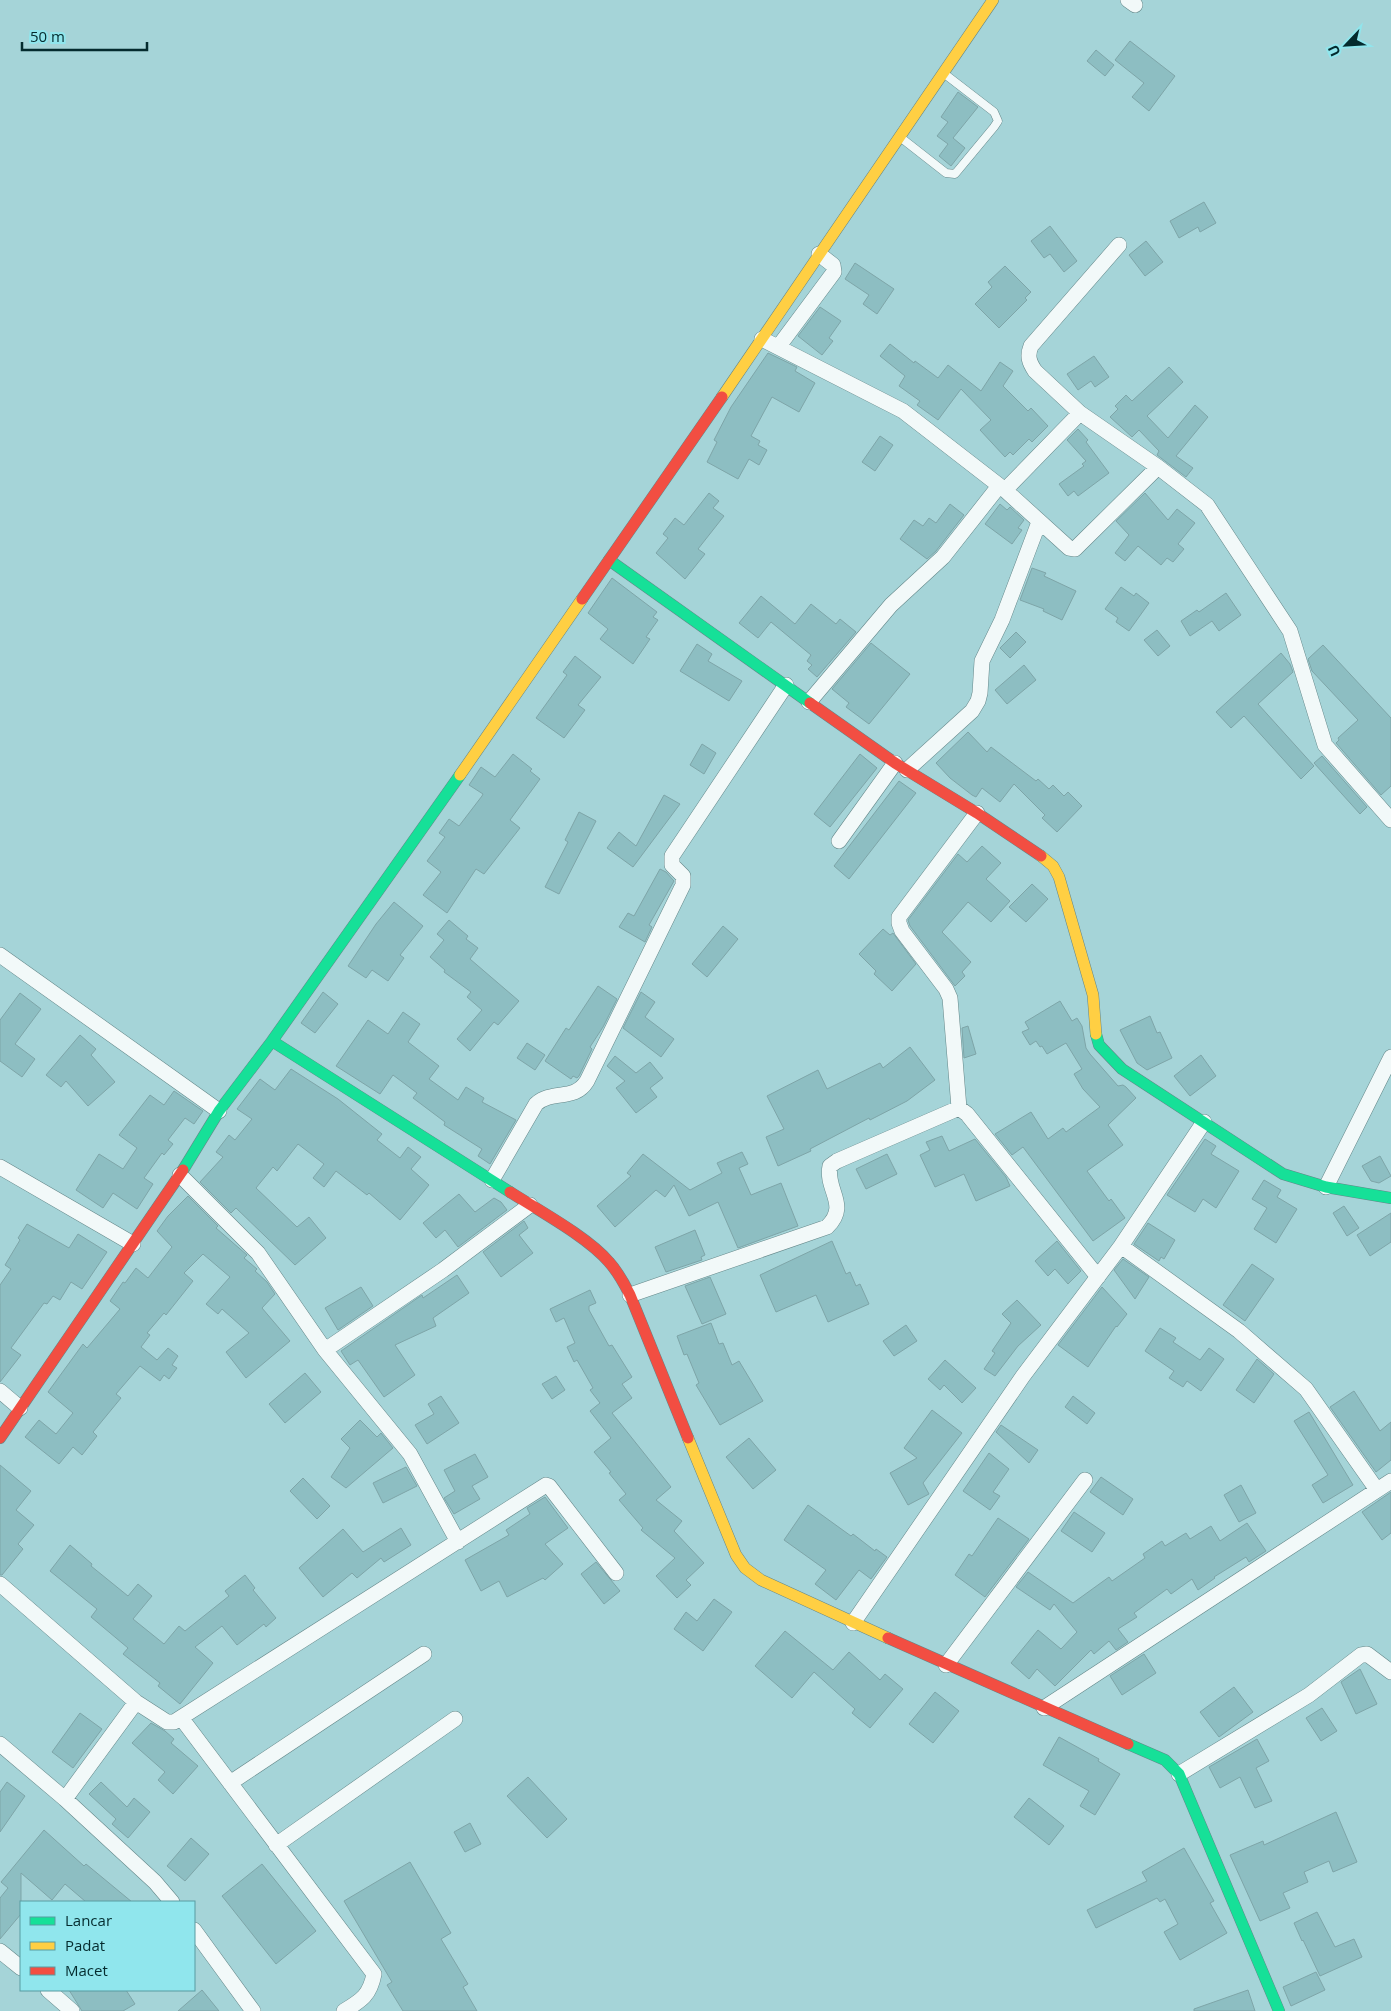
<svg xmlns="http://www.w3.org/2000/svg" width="1391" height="2011" font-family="'Open Sans',sans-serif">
<rect width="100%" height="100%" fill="#a5d4d8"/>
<path fill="#8dbec2" stroke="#7ea5a8" d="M1130,41l45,35 -26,35 -17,-14 12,-14 -29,-23z
M1096,50l18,15 -9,11 -18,-15z
M958,92l20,15 -25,31 12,10 -14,18 -12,-10 9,-12 -11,-8 11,-14 -7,-5z
M1204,202l12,21 -16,9 -2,-5 -19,11 -9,-17z
M1050,226l27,35 -13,11 -14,-18 -6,4 -13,-17z
M1146,241l17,21 -18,14 -16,-21z
M855,263l39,26 -17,25 -14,-10 6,-9 -24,-16z
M1005,266l26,26 -6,6 2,2 -28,28 -24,-24 17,-17 -4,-5z
M820,307l21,14 -12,17 4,3 -11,14 -24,-19z
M890,344l24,19 1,-2 23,17 10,-13 33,26 19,-29 13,9 -10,15 25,25 3,-3 17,18 -16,16 -3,-3 -16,16 -3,-3 -5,5 -25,-27 11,-10 -30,-31 -23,31 -21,-15 3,-4 -21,-15 6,-10 -25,-20z
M768,353l29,14 -2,4 20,12 -16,29 -27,-15 -21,39 9,5 -2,4 9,5 -8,15 -10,-6 -11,20 -31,-17 10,-20 -3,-2 17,-33z
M1094,356l15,21 -14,10 -4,-6 -13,9 -11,-16z
M1169,367l14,15 -36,34 21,22 27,-33 13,12 -32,39 17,12 -7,9 -29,-22 2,-4 -20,-21 -7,7 -22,-20 8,-8 -3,-3 11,-11 6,6z
M1078,429l10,11 -2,2 23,31 -31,23 -4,-5 -6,5 -9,-12 25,-18 -2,-2 4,-3 -19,-21z
M880,436l13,9 -18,26 -13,-9z
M709,493l10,8 -6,7 11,8 -26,33 7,5 -20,25 -29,-26 12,-15 -5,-4 12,-16 9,7z
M1145,493l23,27 9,-11 18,14 -17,21 6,5 -11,13 -6,-4 -6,7 -23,-19 -13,15 -10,-8 14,-18 -13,-14z
M950,504l14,11 -28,36 -9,8 -27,-20 14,-19 9,6 6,-8 7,5z
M1000,504l7,6 3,-3 14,13 -6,8 4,2 -10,14 -27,-20z
M1032,568l14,5 -2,3 32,15 -14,29 -19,-9 1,-2 -24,-9z
M612,578l45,34 -4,5 5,3 -12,17 4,2 -17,25 -33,-25 8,-10 -20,-16z
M1121,587l13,9 2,-3 13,10 -20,28 -13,-9 2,-4 -13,-9z
M1226,593l15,22 -22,16 -7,-10 -22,15 -9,-15 16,-11 2,2z
M761,596l34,28 16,-20 25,20 4,-5 16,13 -39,45 -9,-8 4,-4 -5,-4 4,-6 -40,-33 -13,16 -19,-15z
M1157,630l13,16 -12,10 -14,-16z
M1016,632l10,10 -16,16 -10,-10z
M871,643l39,31 -41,50 -23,-17 3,-4 -17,-14z
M697,644l15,10 -4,7 34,20 -13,20 -49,-30z
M1323,645l68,73v68l-10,9 -45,-52 3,-3 -1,-2 20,-18 -46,-49 -4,-12z
M1281,653l9,11 3,8 -35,32 56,62 -13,13 -57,-63 -13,12 -15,-16z
M575,656l26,21 -23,28 7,5 -21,28 -28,-20 31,-43 -4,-3z
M1024,665l12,15 -29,24 -12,-14z
M968,732l19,20 4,-5 45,34 2,-2 11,10 4,-4 11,11 4,-4 14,14 -25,26 -15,-14 3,-3 -31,-31 -14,18 -18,-14 -6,9 -4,-2 -22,-17 -14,-15z
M702,744l14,9 -12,21 -14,-9z
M513,754l19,15 -2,2 10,8 -30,41 10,8 -36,46 -8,-5 -29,44 -24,-18 18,-23 -14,-11 18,-24 -6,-4 10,-14 10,7 23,-30 1,-2 -14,-9 12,-18 14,10z
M860,754l17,14 -47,59 -16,-13z
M1322,756l45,51 -7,7 -46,-51z
M899,781l17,12 -67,86 -15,-13z
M664,795l16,9 -47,63 -26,-19 12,-16 17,14z
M579,812l17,9 -37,73 -14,-7 23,-45 -3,-2z
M982,846l19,17 -15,16 24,22 -19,21 -23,-20 -26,30 29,30 -9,10 3,4 -10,10 -45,-60 -2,-6 50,-66 9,8z
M660,869l6,3 8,9 -25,44 3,2 -7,15 -26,-15 9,-14 6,3z
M1032,884l16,15 -22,23 -17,-15z
M394,902l29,24 -23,29 4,3 -16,23 -16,-11 -6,8 -18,-12 28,-42z
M449,920l19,16 -2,3 12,9 -8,11 49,42 -21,24 -4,-3 -24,29 -13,-12 25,-29 -15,-13 4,-5 -27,-20 1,-2 -15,-13 14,-17 -7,-6z
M723,926l15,13 -31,38 -15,-13z
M883,929l7,6 3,-2 23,31 -24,27 -18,-17 2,-3 -17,-17z
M598,986l19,13 -14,28 -13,20 2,2 -13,27 -2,2 -4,-2 -2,3 -26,-18 21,-33 3,2z
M323,992l15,12 -23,29 -14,-10z
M641,992l14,10 -10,15 29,22 -13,18 -38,-29z
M20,993l21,16 -26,35 20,15 -13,18 -22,-16v-41z
M1060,1001l12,20 5,-3 5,8 4,22 4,6 28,32 5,-1 3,2 10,11 -28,27 15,20 -36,26 22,30 2,-2 14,19 -32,23 -70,-94 -11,8 -17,-21 36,-22 17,27 15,-11 3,4 34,-25 -17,-18 -9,-15 8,-5 -16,-26 -19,11 -5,-8 -2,1 -4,-6 -6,4 -8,-13 7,-3 -4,-7z
M403,1012l17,12 -12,18 31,24 -10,13 29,21 8,-13 18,11 -2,4 34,18 -26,44 -12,-8 4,-7 -38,-24 1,-3 -32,-24 4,-5 -24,-18 -13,19 -44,-28 32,-46 20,14z
M1150,1016l7,17 3,-1 12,26 -25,12 -10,-7 -17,-33z
M968,1026l8,28 -12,4 -2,-30z
M80,1035l16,14 -5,6 24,27 -27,24 -22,-25 -5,6 -15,-12z
M527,1043l18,12 -10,15 -18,-12z
M910,1047l25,33 -28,21 -37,19 -1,-2 -59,31 1,2 -33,15 -12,-29 18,-8 -17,-33 51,-26 9,19 53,-26 3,5z
M1201,1055l15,21 -26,20 -16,-20z
M615,1056l21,17 14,-11 13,16 -13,10 7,9 -21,16 -20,-25 9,-7 -18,-15z
M291,1069l47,30 44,35 -5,6 23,18 8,-11 13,10 -10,12 18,16 -29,35 -31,-27 -2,2 -31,-24 -12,16 -11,-9 11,-14 -26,-20 -21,27 -4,-4 -17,21 41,39 12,-10 17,21 -31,27 -59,-57 -5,5 -31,-31 23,-25 -7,-5 13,-17 6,5 17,-21 -15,-10 23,-30 15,11z
M174,1091l29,20 -9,13 -9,-6 -17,22 5,4 -9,11 -2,-2 -18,25 9,6 -16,25 -24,-16 -10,15 -27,-18 23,-36 24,15 14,-21 -18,-13 31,-40 14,10z
M942,1136l7,15 26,-12 31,38 4,9 -34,15 -12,-27 -29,13 -15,-32 10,-5 -4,-8z
M1205,1139l11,7 -5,8 28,17 -23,37 -13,-9 -8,13 -28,-17z
M742,1152l6,12 -9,4 12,27 30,-12 17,43 -60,22 -20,-46 -29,14 -15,-31 -9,12 -9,-7 -41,37 -18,-21 34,-30 -4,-3 16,-19 47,36 32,-17 -5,-10z
M887,1154l10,20 -31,15 -10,-20z
M1380,1156l11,20 -12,7 -8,-2 -9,-15z
M1264,1180l17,10 -4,7 20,12 -21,34 -22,-14 13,-21 -15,-9z
M459,1194l16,18 19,-14 7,4 6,8 -49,37 -13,-17 -9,8 -13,-15z
M188,1196l30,30 -2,2 31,27 -3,3 13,11 -2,2 12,11 8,12 -13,14 28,33 -44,37 -20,-26 23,-19 -27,-24 -4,5 -12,-10 24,-27 -27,-23 -19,19 9,8 -27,34 -2,-2 -17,20 3,2 -9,12 16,13 11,-12 10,8 -6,9 5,3 -8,11 -5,-4 -4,6 -20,-15 -24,28 5,4 -28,34 4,4 -15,19 -9,-8 -14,17 -34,-27 14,-17 17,14 17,-21 -25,-21 35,-48 4,4 33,-39 -10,-8 13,-19 2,1 11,-15 12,10 24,-31 -15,-16 11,-15z
M1344,1206l15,22 -12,8 -14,-23z
M1391,1213v29l-21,14 -13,-21z
M524,1221l4,7 -9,7 14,18 -32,24 -18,-25z
M1148,1223l27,17 -11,19 -3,-2 -2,4 -25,-17z
M27,1224l42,24 9,-14 29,18 -25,37 -11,-7 -11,18 -7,-4 -6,8 -3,-1 -33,45 10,7 -21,27v-97l11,-16 -6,-4 15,-25 -2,-2z
M695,1230l10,25 -4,2 1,3 -36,12 -11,-25z
M832,1241l14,33 4,-2 6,14 4,-2 9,20 -41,18 -12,-27 -40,17 -16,-37z
M1057,1241l24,30 -13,13 -13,-15 -7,7 -13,-15z
M1123,1259l26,18 -14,22 -21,-29z
M1252,1264l22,15 -29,42 -22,-16z
M457,1275l12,18 -36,25 3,8 -41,19 20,30 -31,22 -26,-37 -8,5 -9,-14 81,-56 1,3z
M710,1277l16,37 -24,10 -17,-38z
M361,1287l12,19 -35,24 -13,-22z
M1102,1287l25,27 -10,13 -1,-1 -28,41 -30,-22z
M590,1290l6,13 -7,3v4l20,36 3,-1 20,32 -10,7 10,14 -20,15 59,74 -15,13 26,21 -8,10 30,32 -18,17 5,5 -14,13 -21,-22 19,-18 -34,-28 2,-2 -24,-28 7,-6 -17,-21 2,-1 -17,-20 17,-14 -21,-27 10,-8 -10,-13 3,-2 -16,-28 -3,2 -7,-15 8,-4 -11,-25 -8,4 -6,-13z
M1017,1300l24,25 -23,21 -23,30 -11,-7 11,-16 -3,-2 19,-28 -9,-9z
M711,1323l8,21 4,-1 9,22 7,-4 24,40 -43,24 -24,-40 3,-2 -12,-29 -3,1 -7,-19z
M906,1325l11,16 -23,15 -11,-15z
M1160,1328l16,10 -3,4 27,18 9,-12 15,11 -23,32 -14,-10 -4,6 -14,-9 5,-7 -29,-20z
M1257,1359l17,15 -20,29 -18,-13z
M945,1360l31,28 -14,15 -18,-18 -4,5 -12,-11z
M305,1373l16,19 -36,31 -16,-19z
M556,1376l9,14 -13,9 -10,-15z
M1354,1391l26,40 11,-9v38l-15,12 -46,-65z
M441,1396l18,27 -32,21 -12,-19 19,-11 -6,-10z
M1073,1396l22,17 -8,11 -22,-17z
M932,1410l30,23 -39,50 6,11 -21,11 -18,-32 27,-15 -13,-10z
M1309,1412l44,73 -30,18 -11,-18 16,-10 -34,-54z
M360,1420l17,17 4,-4 12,15 -47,40 -15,-11 19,-29 -9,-9z
M1001,1425l37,25 -9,13 -33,-31z
M749,1438l27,32 -23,19 -27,-32z
M989,1453l20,16 -16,23 7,4 -10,14 -27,-19z
M475,1454l13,23 -16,9 8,13 -26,15 -10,-16 11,-7 -11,-21z
M0,1465l31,26 -15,19 18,15 -16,19 5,5 -21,26h-2z
M406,1467l11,19 -34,17 -10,-20z
M1101,1477l32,22 -10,16 -33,-23z
M303,1478l27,28 -13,13 -27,-28z
M1241,1485l15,28 -17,9 -15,-27z
M1391,1492v41l-9,7 -20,-28z
M545,1497l23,31 -23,16 18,20 -18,16 -2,-2 -36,19 -8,-16 -18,10 -16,-31 44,-25 -3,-5 24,-16 -3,-6z
M808,1505l43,31 2,-2 22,17 1,-2 11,8 -16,22 -12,-9 -23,30 -21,-16 11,-14 -42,-30z
M1074,1512l31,21 -13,19 -31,-21z
M998,1518l31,21 -44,58 -30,-22 14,-21 3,2z
M1247,1523l19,28 -17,11 -3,-5 -32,20 1,1 -17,12 -6,-11 -21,15 -4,-5 -33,24 3,4 -19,12 10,13 -12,8 -7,-9 -15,13 -3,-4 -36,36 -18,-17 -8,10 -18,-16 27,-33 23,19 16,-17 -23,-28 -4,6 -34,-23 12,-15 45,31 36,-26 3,4 33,-23 -2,-4 19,-13 3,5 21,-13 4,6 21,-13 9,15z
M401,1528l10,17 -27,17 -3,-4 -24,20 -5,-5 -29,24 -24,-29 44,-39 20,23z
M70,1545l22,19 -1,2 37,30 10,-12 14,12 -19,23 31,25 15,-18 6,5 44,-35 -4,-5 20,-16 10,13 -2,2 23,28 -10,9 -2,-3 -27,21 -15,-19 -27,21 18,16 -33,41 -22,-18 2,-3 -37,-29 5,-6 -37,-31 6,-8 -47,-38z
M596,1562l24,29 -16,13 -23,-30z
M714,1599l18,13 -29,39 -29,-22 12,-17 11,9z
M785,1631l48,39 16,-18 31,28 5,-6 18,15 -33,39 -18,-15 3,-4 -41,-37 -22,26 -37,-32z
M1144,1654l12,19 -34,22 -12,-19z
M1360,1669l17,35 -21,10 -15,-32z
M1234,1687l19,25 -34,25 -19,-25z
M935,1692l24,19 -26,32 -24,-19z
M1322,1708l15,23 -16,10 -15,-23z
M80,1713l22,16 -29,39 -21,-16z
M151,1723l14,8 9,8 -3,4 27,23 -25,28 -15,-14 7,-8 -33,-29z
M1059,1737l40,22 -1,2 22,13 -25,41 -15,-9 9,-15 -46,-26z
M1257,1739l12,22 -13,7 16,33 -17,7 -15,-31 -20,11 -11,-21z
M528,1777l39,42 -20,19 -40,-42z
M7,1782l18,14 -25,36v-40z
M101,1782l26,25 7,-9 16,14 -22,26 -16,-14 4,-5 -27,-25z
M1029,1798l35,28 -15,19 -35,-28z
M1336,1812l21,50 -24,10 -4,-11 -25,11 4,10 -25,11 7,15 -30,13 -30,-66 33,-14 1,4z
M470,1823l11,21 -16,8 -11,-20z
M44,1830l40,36 2,-2 46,38h-46l-21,-18 -13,16 -31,-27v41l-21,25v-41l8,-10 -7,-6z
M191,1838l18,16 -24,27 -18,-15z
M1184,1848l30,53 -4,2 17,30 -47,27 -16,-28 14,-8 -13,-25 -5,3 -3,-4 -61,30 -9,-18 60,-29 -5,-9z
M410,1862l41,71 -10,6 27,45 -5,3 14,24h-74l-16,-26 5,-3 -48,-81z
M262,1864l54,67 -40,33 -54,-68z
M1317,1912l18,35 19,-8 8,18 -42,19 -17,-36 -1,1 -8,-18z
M1316,1972l9,18 -34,16 -8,-19z
M69,1990h57l9,14 -12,7h-41z
M202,1990l17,21h-41z
M1248,1990l7,21h-61v-2z"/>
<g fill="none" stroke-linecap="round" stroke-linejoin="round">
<g stroke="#648789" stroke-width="9">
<path id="lane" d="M900,137l46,36 9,1 39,-47 4,-6 -4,-9 -48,-37"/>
</g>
<g stroke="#648789" stroke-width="16">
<path id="street" d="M1128,0l7,5
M762,339l141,72 102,79 64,58 6,1 4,-4 79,-78
M779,346l55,-74 -1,-7 -14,-11
M1080,413l-45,-42c-6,-9 -8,-15 -4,-25l88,-101
M1005,490l75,-77 78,54 49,38 83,126 35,114 66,75
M809,702l82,-97 52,-48 56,-71
M907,770l65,-59 6,-10 2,-8 2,-32 20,-41 37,-98
M839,841l56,-78
M0,955l219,156
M959,1108l-9,-110 -4,-9 -44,-58 -3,-8v-6l78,-104
M0,1167l133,77
M180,1175l78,78 67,97 85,104 48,88
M492,1180l44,-76c17,-15 38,-2 51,-23l96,-196v-9l-11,-11v-9l114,-171
M1326,1187l65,-130
M1121,1246l118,85 67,58 71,101
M630,1295l197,-68c23,-22 -2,-37 3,-61l7,-5 122,-53 8,6 131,163
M325,1350l118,-80 87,-65
M0,1391l20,17
M0,1584l136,118 31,20h7l372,-237 3,1 67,87
M853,1623l170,-247 98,-130 83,-124
M946,1665l139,-185
M1044,1708l347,-227
M182,1719l192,255c-4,21 -12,26 -30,37
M0,1744l65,55 90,83 17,20
M1179,1774l130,-79 52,-40 6,-1 24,18
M230,1783l194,-129
M65,1799l71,-97
M276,1845l179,-126
M194,1930l59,81
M0,1951l21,17
M48,1990l24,21"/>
</g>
<g stroke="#648789" stroke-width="12">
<path id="fast" d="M609,560l201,143
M1096,1034l3,11 23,24 161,105 43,13 65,11
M272,1041l238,151
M183,1170l36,-59 53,-70 188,-266
M1128,1744l37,16 14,14 100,237"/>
</g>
<g stroke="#648789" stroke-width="12">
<path id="slow" d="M722,397l271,-397
M460,775l122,-176
M1041,856l12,10 6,11 34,118 3,39
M688,1438l48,117 9,13 16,12 127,58"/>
</g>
<g stroke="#648789" stroke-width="12">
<path id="jam" d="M582,599l140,-202
M810,703l85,60 82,50 64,43
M510,1192c28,18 78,45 99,70 9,10 15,21 21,33l58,143
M0,1438l183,-268
M888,1638l240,106"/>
</g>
<use href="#lane" stroke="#f2f9f9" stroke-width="8"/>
<use href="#street" stroke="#f2f9f9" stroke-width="15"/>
<use href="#fast" stroke="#16e098" stroke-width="11"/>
<use href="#slow" stroke="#ffcf43" stroke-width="11"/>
<use href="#jam" stroke="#f24e42" stroke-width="11"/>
</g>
<rect x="20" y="1901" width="175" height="90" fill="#90e6ed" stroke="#589ba1"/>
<rect x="30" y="1917" width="25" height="8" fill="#16e098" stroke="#589ba1"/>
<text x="65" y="1926" font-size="15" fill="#042b2e">Lancar</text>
<rect x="30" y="1942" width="25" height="8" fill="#ffcf43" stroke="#589ba1"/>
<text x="65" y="1951" font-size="15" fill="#042b2e">Padat</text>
<rect x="30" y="1967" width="25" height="8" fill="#f24e42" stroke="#589ba1"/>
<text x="65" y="1976" font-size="15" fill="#042b2e">Macet</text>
<g transform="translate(1346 45) rotate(245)" stroke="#90e6ed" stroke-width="4" paint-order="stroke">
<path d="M0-4L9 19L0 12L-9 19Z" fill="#042b2e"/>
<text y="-8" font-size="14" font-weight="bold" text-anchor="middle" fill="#042b2e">U</text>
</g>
<path d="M22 42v8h125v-8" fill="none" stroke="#042b2e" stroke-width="2.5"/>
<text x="30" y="42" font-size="15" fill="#042b2e" stroke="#90e6ed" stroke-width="4" paint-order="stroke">50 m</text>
</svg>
